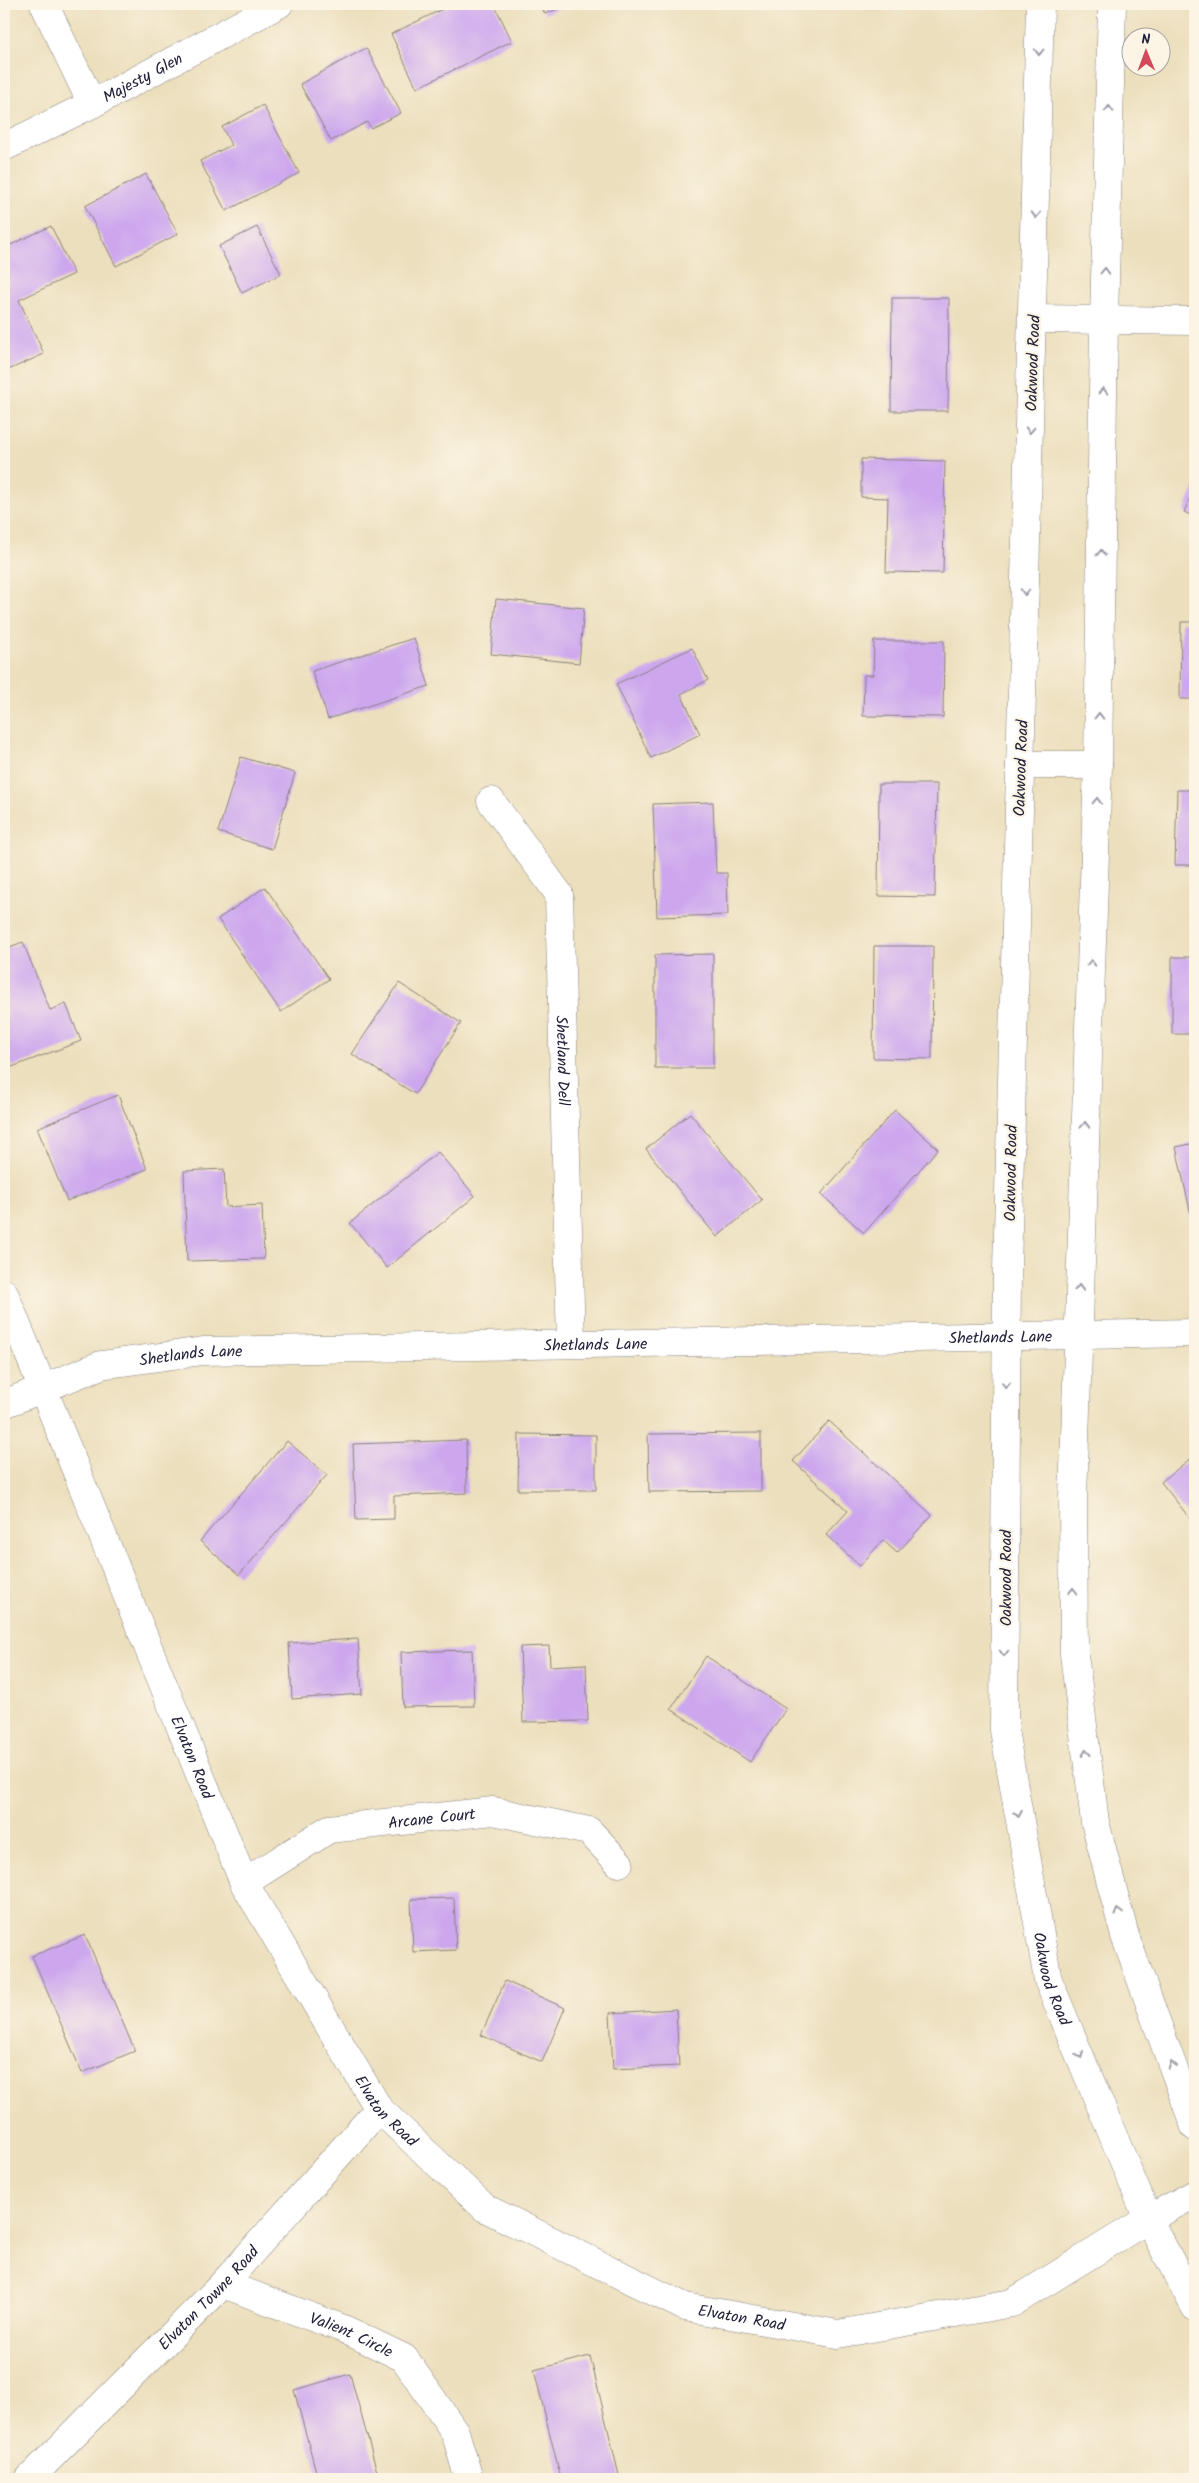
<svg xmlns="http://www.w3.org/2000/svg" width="1199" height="2483" font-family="Kalam,sans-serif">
<rect width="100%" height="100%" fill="#fcf5e5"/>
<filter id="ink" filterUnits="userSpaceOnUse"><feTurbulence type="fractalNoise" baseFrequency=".02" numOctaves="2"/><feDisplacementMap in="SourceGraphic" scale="10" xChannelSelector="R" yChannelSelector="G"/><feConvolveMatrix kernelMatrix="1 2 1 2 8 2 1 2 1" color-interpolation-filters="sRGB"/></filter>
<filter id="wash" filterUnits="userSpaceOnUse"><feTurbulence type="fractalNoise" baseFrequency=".0096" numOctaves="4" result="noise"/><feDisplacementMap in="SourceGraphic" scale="20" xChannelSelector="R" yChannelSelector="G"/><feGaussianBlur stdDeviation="1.12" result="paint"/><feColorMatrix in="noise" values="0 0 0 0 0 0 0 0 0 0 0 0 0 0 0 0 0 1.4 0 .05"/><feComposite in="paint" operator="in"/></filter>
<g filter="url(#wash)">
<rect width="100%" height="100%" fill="#ecdfbd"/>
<g id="blocks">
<path fill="#cda7ee" d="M453,4h41l18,37 -95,47 -26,-54z
M540,4h30l-25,10z
M366,48l35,65 -30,15 -4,-6 -36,19 -31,-57z
M263,105l36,68 -73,38 -26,-50 31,-16 -9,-18z
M146,174l32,60 -62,32 -31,-60z
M51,226l23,48 -55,26 25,54 -38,17 -2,-5v-118z
M257,227l24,47 -39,19 -23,-47z
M892,298h57l-1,113h-57z
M861,459l84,2 -2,112 -57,-1 2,-74 -27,-1z
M1195,486v31l-11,-5z
M496,599l88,9 -5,55 -88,-9z
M1181,622h14v77h-15z
M414,638l15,48 -101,33 -16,-48z
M874,641h70l-1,76 -80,-1 1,-41h9z
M692,648l16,32 -27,14 19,40 -49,24 -35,-74z
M241,757l54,16 -23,76 -54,-17z
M879,784h58l-2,113 -57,-1z
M1177,790h18v75h-20z
M713,802l3,71h11l1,42 -71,2 -4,-113z
M265,887l64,92 -48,33 -63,-93z
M23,942l27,68 16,-6 15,37 -69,26 -8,-23v-95z
M874,946h59l-1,113 -59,-1z
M713,954v114h-58v-113z
M1172,957h23v77h-23z
M399,983l62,40 -46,71 -63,-40z
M118,1095l29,74 -80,32 -30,-73z
M895,1110l43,39 -74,84 -43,-39z
M690,1113l72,87 -45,37 -71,-88z
M1195,1143v76l-3,1 -16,-73z
M438,1152l37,44 -88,72 -37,-45z
M224,1169l2,38 36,-2 2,54 -77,2 -3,-90z
M829,1421l103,94 -35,38 -14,-13 -23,26 -34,-31 22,-24 -55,-50z
M761,1433v58l-112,1 -1,-58z
M519,1434l77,1v55h-78z
M466,1440l1,53 -73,3v23l-38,1 -3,-76z
M287,1441l40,34 -88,100 -39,-34z
M1195,1455v70l-34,-43z
M358,1639l4,55 -70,5 -3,-56z
M549,1646l1,20 36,-2 2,57 -65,1 -3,-75z
M472,1650l2,56 -71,1 -2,-55z
M706,1656l80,53 -36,53 -79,-53z
M454,1898l2,52 -43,2 -2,-53z
M85,1935l50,116 -53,22 -50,-117z
M505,1981l60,27 -23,54 -61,-27z
M676,2009l3,57 -66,3 -3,-56z
M590,2356l30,123h-59l-27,-109z
M350,2374l29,105h-61l-24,-89z"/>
</g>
</g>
<g filter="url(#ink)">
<use href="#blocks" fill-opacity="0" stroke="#87807c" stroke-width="1"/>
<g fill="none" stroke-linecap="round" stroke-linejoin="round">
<g stroke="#87807c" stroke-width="29">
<g id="minor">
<path d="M44,4l48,100"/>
<path id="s1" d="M4,147l88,-43 187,-100"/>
<path d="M1033,319l162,2"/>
<path id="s2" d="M491,801l68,93 12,450"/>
<path id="s3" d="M4,1404l97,-39 102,-14 992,-18"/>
<path id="s4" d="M244,1883l85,-54 164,-18 96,20 30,32"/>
<path id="s5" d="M223,2284l121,45 60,29 51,74 14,47"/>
<path id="s6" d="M29,2479l194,-195 156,-175"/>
</g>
</g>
<g stroke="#87807c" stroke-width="29">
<g id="tertiary">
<path id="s7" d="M1040,4l-33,1266 -3,460 44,250 100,239 47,88"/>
<path d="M1112,4l-8,316 -6,445 -25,732 1,157 21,168 30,114 70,191"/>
<path d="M1020,765h78"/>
<path id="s8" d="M4,1293l240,590 135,226 106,99 200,99 153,27 174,-31 136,-84 47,-25"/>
</g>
</g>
<use href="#minor" stroke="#fff" stroke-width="28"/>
<use href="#tertiary" stroke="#fff" stroke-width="28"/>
</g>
<defs><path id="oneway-chevron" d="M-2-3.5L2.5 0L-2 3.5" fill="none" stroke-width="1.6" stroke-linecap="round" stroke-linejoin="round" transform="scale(1.25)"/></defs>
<g stroke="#9c9ca7">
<use href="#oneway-chevron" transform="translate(1039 52) rotate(91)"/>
<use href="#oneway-chevron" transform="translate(1109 109) rotate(-89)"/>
<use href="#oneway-chevron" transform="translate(1036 215) rotate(91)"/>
<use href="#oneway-chevron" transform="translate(1105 271) rotate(-89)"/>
<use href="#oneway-chevron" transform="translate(1103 391) rotate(-89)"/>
<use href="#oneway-chevron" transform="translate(1030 430) rotate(92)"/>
<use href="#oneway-chevron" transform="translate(1101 553) rotate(-89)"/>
<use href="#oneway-chevron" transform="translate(1025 592) rotate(92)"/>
<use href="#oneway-chevron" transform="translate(1099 716) rotate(-89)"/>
<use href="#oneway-chevron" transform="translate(1097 801) rotate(-88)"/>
<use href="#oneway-chevron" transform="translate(1091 963) rotate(-88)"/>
<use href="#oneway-chevron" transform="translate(1085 1125) rotate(-88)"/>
<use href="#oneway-chevron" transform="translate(1079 1288) rotate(-88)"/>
<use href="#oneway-chevron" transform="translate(1006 1385) rotate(90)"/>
<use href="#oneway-chevron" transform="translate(1073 1591) rotate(-90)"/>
<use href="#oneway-chevron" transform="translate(1004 1653) rotate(90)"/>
<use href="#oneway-chevron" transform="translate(1086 1753) rotate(-97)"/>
<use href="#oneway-chevron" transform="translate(1018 1814) rotate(80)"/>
<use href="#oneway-chevron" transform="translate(1118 1912) rotate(-105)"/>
<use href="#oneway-chevron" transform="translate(1080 2055) rotate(67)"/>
<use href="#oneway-chevron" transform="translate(1172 2065) rotate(-110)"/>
</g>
</g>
<g text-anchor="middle" stroke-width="4.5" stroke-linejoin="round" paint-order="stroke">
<g font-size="16" fill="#22223b" stroke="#fcf5e5">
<text dy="6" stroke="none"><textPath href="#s1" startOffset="155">Majesty Glen</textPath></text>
<text transform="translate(1032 363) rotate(-88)" y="6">Oakwood Road</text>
<text transform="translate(1020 768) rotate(-88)" y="6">Oakwood Road</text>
<text dy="6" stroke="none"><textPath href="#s2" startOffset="282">Shetland Dell</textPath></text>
<text transform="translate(1010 1173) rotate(-89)" y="6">Oakwood Road</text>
<text dy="6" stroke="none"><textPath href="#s3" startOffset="1005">Shetlands Lane</textPath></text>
<text dy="6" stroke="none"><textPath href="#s3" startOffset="600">Shetlands Lane</textPath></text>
<text dy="6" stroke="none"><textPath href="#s3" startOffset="195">Shetlands Lane</textPath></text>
<text transform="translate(1005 1578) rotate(-90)" y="6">Oakwood Road</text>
<text dy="6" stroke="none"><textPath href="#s8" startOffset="501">Elvaton Road</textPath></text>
<text dy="6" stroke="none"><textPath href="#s4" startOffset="204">Arcane Court</textPath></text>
<text dy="6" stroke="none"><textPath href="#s7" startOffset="1980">Oakwood Road</textPath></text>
<text dy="6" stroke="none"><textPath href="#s8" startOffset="906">Elvaton Road</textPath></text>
<text dy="6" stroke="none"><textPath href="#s6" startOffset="255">Elvaton Towne Road</textPath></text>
<text dy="6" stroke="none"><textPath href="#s8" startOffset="1326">Elvaton Road</textPath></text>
<text dy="6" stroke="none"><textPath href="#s5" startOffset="138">Valient Circle</textPath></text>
</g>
</g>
<rect width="1199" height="2483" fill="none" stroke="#fcf5e5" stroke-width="20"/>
<g transform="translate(1146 52) rotate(359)"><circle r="24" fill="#fcf5e5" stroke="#a5a1a1"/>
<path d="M0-4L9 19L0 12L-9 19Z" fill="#d1495b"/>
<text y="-8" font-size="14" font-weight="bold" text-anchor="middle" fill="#22223b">N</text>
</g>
</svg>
